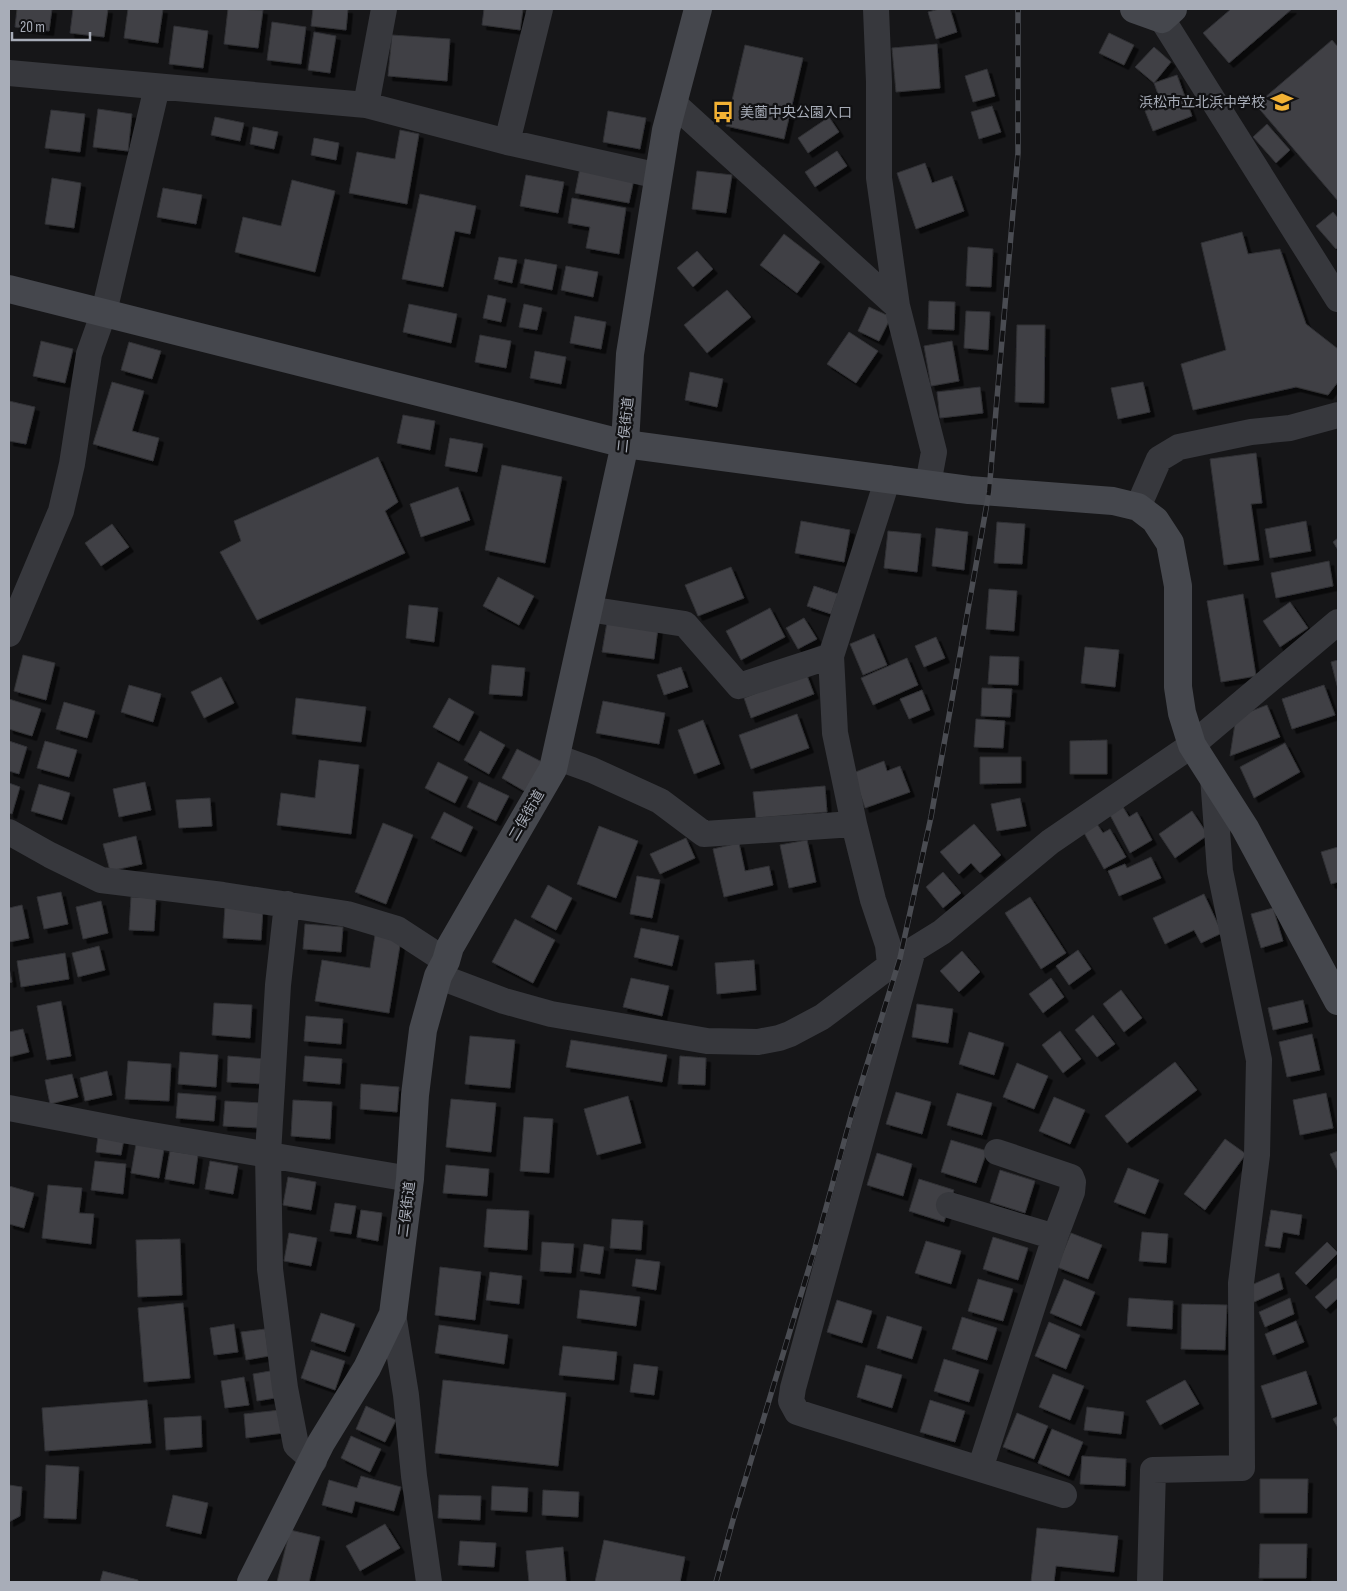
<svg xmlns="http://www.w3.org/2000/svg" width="1347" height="1591" font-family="'Sofia Sans Condensed','Noto Sans JP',sans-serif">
<defs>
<filter id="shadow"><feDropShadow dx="4.5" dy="4.5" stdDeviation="0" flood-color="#0009"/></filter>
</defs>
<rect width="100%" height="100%" fill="#161618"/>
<path fill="#404145" stroke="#303034" filter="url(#shadow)" d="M17,9h35l-3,22 -34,-4z
M73,9h35l-4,28 -34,-4z
M128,9h35l-5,34 -34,-5z
M228,9l35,1 -5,38 -34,-4z
M313,9h35l-2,21 -35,-4z
M484,9h39l-3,21 -38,-5z
M939,9h11l7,23 -21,7 -8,-27z
M1231,9h61l-63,54 -26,-30z
M272,22l34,5 -5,37 -34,-4z
M174,26l34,5 -5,37 -34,-4z
M314,32l22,4 -6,37 -22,-3z
M1109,33l25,12 -10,20 -25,-12z
M392,35l58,4 -3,42 -59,-5z
M1332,40l6,7v154l-82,-96z
M937,44l3,44 -44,4 -4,-44z
M745,45l58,13 -19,81 -58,-13z
M1154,47l17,15 -17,21 -19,-16z
M987,69l8,27 -22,6 -8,-26z
M1177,75l15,41 -39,15 -8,-20 17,-6 -8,-22z
M992,106l9,26 -22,7 -8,-27z
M98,109l34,5 -4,37 -35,-4z
M51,110l34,4 -5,38 -35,-4z
M608,111l38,7 -6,31 -37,-7z
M215,117l29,6 -4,18 -29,-6z
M829,117l10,15 -31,21 -10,-15z
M1267,124l23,26 -14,13 -23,-26z
M253,127l25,5 -4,17 -24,-5z
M400,130l19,4 -12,70 -58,-11 8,-41 38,7z
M314,138l25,5 -3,17 -25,-5z
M837,151l10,15 -32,21 -10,-15z
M925,163l7,20 20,-7 12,35 -48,18 -19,-56z
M580,168l54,11 -5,24 -54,-10z
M697,171l35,4 -6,38 -34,-4z
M526,175l38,7 -6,31 -38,-7z
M52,178l29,5 -7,45 -29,-4z
M292,180l43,11 -20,81 -80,-20 8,-35 38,9z
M163,188l39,7 -6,29 -39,-7z
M420,194l56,12 -6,28 -15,-3 -12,56 -41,-8z
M572,198l54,10 -7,46 -33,-6 4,-21 -22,-4z
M1333,212l5,6v29l-2,2 -20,-23z
M1242,232l6,22 32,-5 26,75 32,25v33l-10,13 -32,-8 -103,23 -12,-46 45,-14 -25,-107z
M784,234l36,28 -23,31 -37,-28z
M968,247l25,2 -2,38 -25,-1z
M697,251l16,18 -20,18 -16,-19z
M499,257l18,3 -5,23 -18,-4z
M525,259l32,6 -5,25 -32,-7z
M566,266l32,6 -5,25 -32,-7z
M727,290l24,27 -44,36 -23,-28z
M488,295l18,4 -5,23 -18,-4z
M929,301l26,1 -1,28 -26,-1z
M409,304l48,10 -6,29 -48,-11z
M524,304l18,4 -5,22 -18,-3z
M869,307l22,10 -12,24 -21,-10z
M966,311l24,1 -2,38 -24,-2z
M575,316l31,6 -5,27 -31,-6z
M1017,325h28l-1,78 -29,-1z
M849,332l29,19 -22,32 -29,-19z
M480,335l31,6 -5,27 -31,-6z
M41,341l32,8 -8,34 -32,-7z
M952,341l7,40 -28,5 -7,-40z
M129,342l32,9 -9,28 -31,-9z
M535,351l31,6 -5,27 -31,-6z
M690,372l33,7 -6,28 -32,-7z
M112,382l32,9 -12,40 27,7 -6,23 -60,-17z
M1143,382l7,30 -32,7 -7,-31z
M980,387l3,26 -43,5 -3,-26z
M9,401l26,6 -9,37 -17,-3z
M403,415l32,6 -5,29 -33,-7z
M450,438l33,6 -6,28 -32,-6z
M1256,453l6,50 -11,1 8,56 -35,5 -14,-106z
M378,457l20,45 -13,9 20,42 -148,67 -37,-68 21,-11 -7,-20z
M502,465l60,12 -17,86 -60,-13z
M458,487l12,33 -49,17 -11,-33z
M801,521l49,9 -6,32 -49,-9z
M1306,521l5,30 -41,7 -5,-29z
M997,522l28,2 -3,40 -28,-1z
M112,524l17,23 -28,19 -16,-23z
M936,528l32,4 -4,38 -32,-4z
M888,531l33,3 -4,38 -33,-4z
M1338,538v12l-5,-8z
M1329,561l4,25 -57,12 -5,-25z
M731,567l13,31 -46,18 -13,-31z
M498,577l36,19 -15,29 -36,-19z
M814,586l24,8 -7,20 -24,-8z
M989,589l28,2 -3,40 -28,-2z
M1243,594l13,82 -35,6 -14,-81z
M1290,602l18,26 -28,19 -17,-26z
M409,605l29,3 -4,34 -28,-4z
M770,608l15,29 -44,23 -15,-29z
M804,618l13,21 -19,10 -12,-21z
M607,622l51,6 -4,31 -52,-7z
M874,634l13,31 -24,10 -13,-31z
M936,637l9,21 -21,9 -9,-21z
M1085,647l34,3 -4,37 -34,-4z
M23,655l32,8 -9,37 -32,-9z
M990,656l29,1 -1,28 -30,-1z
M907,658l11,27 -45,20 -12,-27z
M1338,660v29l-7,-27z
M492,665l33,3 -3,28 -33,-2z
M681,667l7,20 -24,8 -7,-20z
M806,673l8,21 -63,24 -7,-20z
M221,677l13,26 -30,15 -13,-26z
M129,685l32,9 -8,28 -32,-10z
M1324,685l11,30 -43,14 -10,-30z
M982,688l30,1 -2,28 -29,-1z
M922,690l8,20 -21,9 -9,-20z
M296,698l70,9 -5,35 -69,-8z
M449,698l25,14 -15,29 -26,-14z
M9,699l32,10 -9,27 -23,-7z
M603,701l62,12 -6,31 -63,-11z
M64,702l31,9 -8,27 -31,-9z
M1267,705l13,32 -50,19 6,-39z
M797,714l12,34 -58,21 -12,-34z
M976,719l29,2 -2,27 -29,-1z
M703,720l17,44 -26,10 -16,-44z
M480,731l25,14 -16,29 -25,-14z
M1107,740v34h-37v-33z
M9,741l18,6 -8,27 -10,-3z
M45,741l32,9 -8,27 -32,-9z
M1285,743l15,29 -46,26 -14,-31z
M517,749l25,13 -16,30 -24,-14z
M980,757h41v26l-41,1z
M319,760l40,5 -8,69 -74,-9 4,-32 34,5z
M884,761l3,10 13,-5 10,26 -45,16 -12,-35z
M438,762l30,15 -13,26 -30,-15z
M145,782l6,28 -32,7 -6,-28z
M479,782l30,14 -13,25 -29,-14z
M9,783l11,4 -8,27 -3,-1z
M39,784l31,9 -8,27 -31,-9z
M825,786l2,26 -71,6 -3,-26z
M210,798l2,28 -33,2 -3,-28z
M1020,798l6,28 -29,5 -6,-27z
M1123,807l6,10 8,-5 15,28 -22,13 -20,-38z
M1192,811l16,24 -33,23 -16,-24z
M444,812l29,15 -12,25 -30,-14z
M383,823l30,12 -27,69 -31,-12z
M974,824l27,31 -21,18 -9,-10 -12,11 -19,-22z
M1097,824l6,9 7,-4 16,28 -22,12 -21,-38z
M599,826l39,15 -22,57 -39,-14z
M136,836l6,28 -32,7 -7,-27z
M686,838l9,20 -35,16 -10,-20z
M807,840l9,42 -27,6 -9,-43z
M739,843l6,28 24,-5 4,19 -49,12 -11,-48z
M1338,847v35l-7,2 -10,-32z
M1151,857l10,21 -42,18 -11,-25 17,-7 2,4z
M943,872l18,21 -18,15 -17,-21z
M637,876l23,4 -8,38 -22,-4z
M548,885l24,13 -16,32 -25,-13z
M61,892l7,32 -24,5 -7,-32z
M1204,894l18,39 -21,10 -7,-13 -29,14 -12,-26z
M131,897l25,1 -2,33 -25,-1z
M1030,897l36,56 -25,16 -36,-56z
M101,901l7,32 -25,6 -7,-32z
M22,905l7,33 -20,4v-34z
M225,906l38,2 -2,32 -38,-2z
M1273,908l10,33 -22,7 -10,-34z
M515,919l40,21 -22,43 -41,-21z
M305,924l38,3 -2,25 -38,-3z
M641,928l38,8 -7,30 -38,-9z
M375,935l26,4 -12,74 -74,-12 7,-41 48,8z
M99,946l6,24 -27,7 -6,-24z
M1078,950l13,19 -22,16 -13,-19z
M962,951l18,21 -21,20 -19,-21z
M65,953l4,26 -48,8 -4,-26z
M754,960l2,30 -39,4 -2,-31z
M9,967l3,15 -3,1z
M631,978l38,8 -7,30 -39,-9z
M1051,978l13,19 -21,16 -14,-19z
M1121,990l21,28 -18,14 -21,-28z
M1303,1000l5,22 -35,8 -5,-22z
M61,1001l10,55 -24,4 -10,-54z
M214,1003l38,2 -2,33 -38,-3z
M917,1004l36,5 -5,34 -36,-6z
M1093,1015l22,29 -18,13 -22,-27z
M306,1016l37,3 -2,25 -37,-3z
M23,1029l6,23 -20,5v-25z
M1060,1031l21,28 -18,14 -21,-28z
M969,1032l35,11 -10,32 -35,-11z
M1312,1034l8,36 -33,7 -8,-35z
M470,1036l45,4 -5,48 -45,-4z
M571,1040l96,15 -5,27 -96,-15z
M180,1052l38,3 -2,32 -38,-3z
M228,1056l38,3 -2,25 -37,-2z
M305,1056l37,3 -2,25 -37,-3z
M680,1056l26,2 -1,27 -27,-1z
M128,1061l43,3 -2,37 -44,-2z
M1175,1062l22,28 -70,53 -22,-27z
M1017,1063l31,13 -14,33 -31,-12z
M107,1071l5,24 -27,6 -5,-23z
M72,1074l6,23 -28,7 -5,-24z
M361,1084l38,3 -2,25 -37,-3z
M896,1092l35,10 -9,32 -36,-10z
M178,1093l38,3 -2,25 -38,-3z
M957,1093l35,10 -10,32 -35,-10z
M1326,1093l7,35 -33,7 -7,-35z
M628,1096l13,47 -44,12 -13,-46z
M1054,1097l31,13 -15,34 -31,-13z
M451,1099l45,4 -5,49 -45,-5z
M293,1100l39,2 -2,37 -39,-3z
M225,1101l37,2 -2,25 -37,-2z
M524,1117l29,2 -4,54 -29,-2z
M98,1136l26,3 -3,16 -25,-3z
M1225,1139l21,15 -41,56 -21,-16z
M951,1140l36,11 -11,32 -35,-11z
M136,1144l28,5 -5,29 -28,-5z
M170,1151l28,4 -4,29 -29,-5z
M1338,1151v21l-8,-18z
M877,1153l35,11 -9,32 -36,-11z
M95,1161l31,3 -3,30 -32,-4z
M210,1161l28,5 -5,28 -28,-5z
M446,1165l43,4 -2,27 -44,-3z
M1128,1168l31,12 -14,34 -31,-12z
M1000,1170l35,11 -10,32 -35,-11z
M288,1177l28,5 -5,28 -28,-5z
M919,1179l35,11 -10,32 -35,-11z
M48,1185l34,3 -3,25 15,1 -3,30 -49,-6z
M9,1186l25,7 -10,35 -15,-4z
M335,1203l21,3 -5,28 -21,-3z
M487,1209l42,2 -2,39 -43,-3z
M361,1210l21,3 -4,28 -21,-4z
M1271,1210l31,5 -3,20 -16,-3 -3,16 -15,-2z
M612,1219l31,2 -2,29 -31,-2z
M1142,1232l26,2 -2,29 -27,-2z
M289,1233l28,5 -6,28 -27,-5z
M1071,1233l31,12 -14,34 -31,-12z
M993,1237l35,11 -10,32 -35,-11z
M180,1239l2,56 -44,2 -2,-57z
M926,1241l35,10 -10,33 -36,-11z
M542,1242l32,2 -3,29 -31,-2z
M1327,1242l11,11 -32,32 -11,-12z
M584,1244l20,3 -4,27 -20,-3z
M636,1259l24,3 -4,28 -24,-4z
M440,1267l41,5 -6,48 -40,-5z
M490,1272l32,4 -3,28 -33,-4z
M1279,1273l4,16 -29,13 -7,-15z
M1338,1277v21l-12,11 -11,-12z
M978,1279l35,10 -10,32 -35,-10z
M1064,1279l31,13 -14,34 -31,-13z
M580,1290l60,7 -4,29 -59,-8z
M1129,1298l44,3 -1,28 -45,-3z
M1290,1298l4,16 -29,13 -6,-15z
M837,1300l35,11 -10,32 -35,-11z
M183,1303l7,75 -46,4 -6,-74z
M1182,1304l45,1 -2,45 -44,-1z
M321,1313l34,11 -10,28 -34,-11z
M887,1316l35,11 -10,32 -35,-11z
M962,1317l35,11 -10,32 -35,-11z
M1296,1321l8,21 -31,13 -8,-21z
M1049,1322l31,13 -14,34 -31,-13z
M234,1324l4,28 -24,3 -4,-27z
M439,1325l69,10 -4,29 -69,-11z
M265,1329l4,27 -23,4 -5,-28z
M563,1346l54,6 -3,28 -55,-5z
M311,1350l34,11 -10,29 -34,-12z
M944,1359l35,11 -10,32 -35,-11z
M634,1364l24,3 -4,28 -24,-3z
M866,1365l36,10 -10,33 -35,-11z
M276,1370l5,27 -24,4 -4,-27z
M1306,1371l11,33 -45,14 -11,-32z
M1053,1374l31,12 -14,34 -31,-13z
M244,1377l5,28 -24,3 -4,-27z
M443,1380l123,13 -8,73 -123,-13z
M1185,1380l14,24 -39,21 -14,-24z
M147,1400l4,43 -106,8 -3,-43z
M930,1400l35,11 -10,31 -35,-10z
M366,1406l30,14 -11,22 -29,-13z
M1087,1407l37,5 -3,22 -37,-4z
M280,1410l3,23 -37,5 -2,-24z
M1017,1413l31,13 -14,33 -31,-12z
M201,1416l1,31 -36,3 -2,-32z
M1338,1416v12l-5,-9z
M1052,1429l31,13 -14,34 -31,-13z
M351,1436l30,13 -11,23 -29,-14z
M1082,1456l44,3 -1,27 -45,-2z
M46,1465l33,2 -3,52 -32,-1z
M361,1476l40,11 -7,24 -39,-10 -3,12 -30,-8 7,-25 28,8z
M1260,1479h48l-1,34h-47z
M9,1485l13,2 -2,29 -11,6z
M492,1486l36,2 -1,24 -36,-2z
M543,1490l36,2 -1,25 -36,-2z
M173,1495l35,8 -7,31 -35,-8z
M439,1495l42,1 -1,24 -42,-2z
M385,1524l15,24 -40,23 -14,-25z
M1037,1528l81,8 -4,36 -58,-6 -2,16h-23z
M290,1530l30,7 -11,45h-32z
M604,1540l81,17 -5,25h-85z
M460,1541l36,2 -2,24 -36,-2z
M1260,1544h47l-1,34h-47z
M563,1547l3,35h-37l-3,-31z
M103,1571l35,9v2h-38z"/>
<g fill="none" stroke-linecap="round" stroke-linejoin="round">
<path stroke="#37383d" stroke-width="26" d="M876,9l3,73v96l18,128 37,146 -6,32
M1162,19l176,280
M9,73l357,32 141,37 152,34
M673,103l224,203
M366,105l18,-96
M507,142l33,-133
M888,478l-57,178 4,77 19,91 19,76 15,45 2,20
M1138,507l21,-48 20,-12 72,-15 39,-4 48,-13
M588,609l97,15 54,62 92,-30
M9,634l52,-123 11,-47 17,-110 15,-42 53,-225
M556,757l36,13 68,31 44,33 150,-10
M9,832l41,23 51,25 122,15 124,19 50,15 49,32
M287,904l-9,81 -10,169 2,115 15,119 11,57 18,16
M913,950l-120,438 -2,13 6,11 12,4 255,79
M438,976l66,25 47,13 156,27 51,1 21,-4 11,-4 32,-17 78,-59 42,-26 108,-90 142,-97 146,-123
M9,1108l119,23 282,48
M949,1205l106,32
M393,1314l13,81 8,81 15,106
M980,1469l75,-232 17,-45 1,-10 -2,-5 -74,-25
M1150,1582l3,-112 89,-2 -1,-185 16,-128 2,-95 -39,-189 -7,-94"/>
<path stroke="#45474d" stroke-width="28" d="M1134,9l28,10 11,-10
M9,289l616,155 344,46 144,11 25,6 17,13 15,23 8,43v101l4,26 10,32 53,83 93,173
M251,1582l70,-139 46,-75 26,-54 17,-135 5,-84 8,-65 15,-54 8,-15 4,-14 103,-178 72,-325 5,-90 36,-224 32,-121"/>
<g stroke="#4a4c52" stroke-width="5.5">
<path id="rail" d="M716,1582l17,-62 82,-272 37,-135 48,-155 31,-141 58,-325 29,-339v-144"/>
</g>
<use href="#rail" stroke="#111113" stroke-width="4" stroke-dasharray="11" stroke-linecap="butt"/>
</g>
<defs>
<g id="school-bare" transform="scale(1.725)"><path d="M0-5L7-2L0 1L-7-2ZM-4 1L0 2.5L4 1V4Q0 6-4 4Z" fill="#f2b134" stroke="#111113" stroke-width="2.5" paint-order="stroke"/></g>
<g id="bus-bare" transform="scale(1.725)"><path d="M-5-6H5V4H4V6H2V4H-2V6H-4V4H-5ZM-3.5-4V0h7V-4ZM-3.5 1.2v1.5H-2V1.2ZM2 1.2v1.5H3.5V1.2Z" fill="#f2b134" stroke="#111113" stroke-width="2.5" paint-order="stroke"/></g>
</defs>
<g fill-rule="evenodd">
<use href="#school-bare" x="1282" y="102"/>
<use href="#bus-bare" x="723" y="112"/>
</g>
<g text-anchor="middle" stroke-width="4.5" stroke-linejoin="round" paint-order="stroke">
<g font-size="14" fill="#a8adb8" stroke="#111113" text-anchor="end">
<text x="1265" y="107">浜松市立北浜中学校</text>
<text x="740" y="117" text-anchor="start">美薗中央公園入口</text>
</g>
<g font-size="14" fill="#a8adb8" stroke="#111113">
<text transform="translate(625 425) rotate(-84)" y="5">二俣街道</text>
<text transform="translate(526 815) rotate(-60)" y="5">二俣街道</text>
<text transform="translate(406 1209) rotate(-83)" y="5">二俣街道</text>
</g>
</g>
<rect width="1347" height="1591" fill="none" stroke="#a8adb8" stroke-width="20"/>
<path d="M12 32v8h78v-8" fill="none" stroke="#a8adb8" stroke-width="2.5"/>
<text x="20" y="32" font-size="15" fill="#a8adb8" stroke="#111113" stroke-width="4" paint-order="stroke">20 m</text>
</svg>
